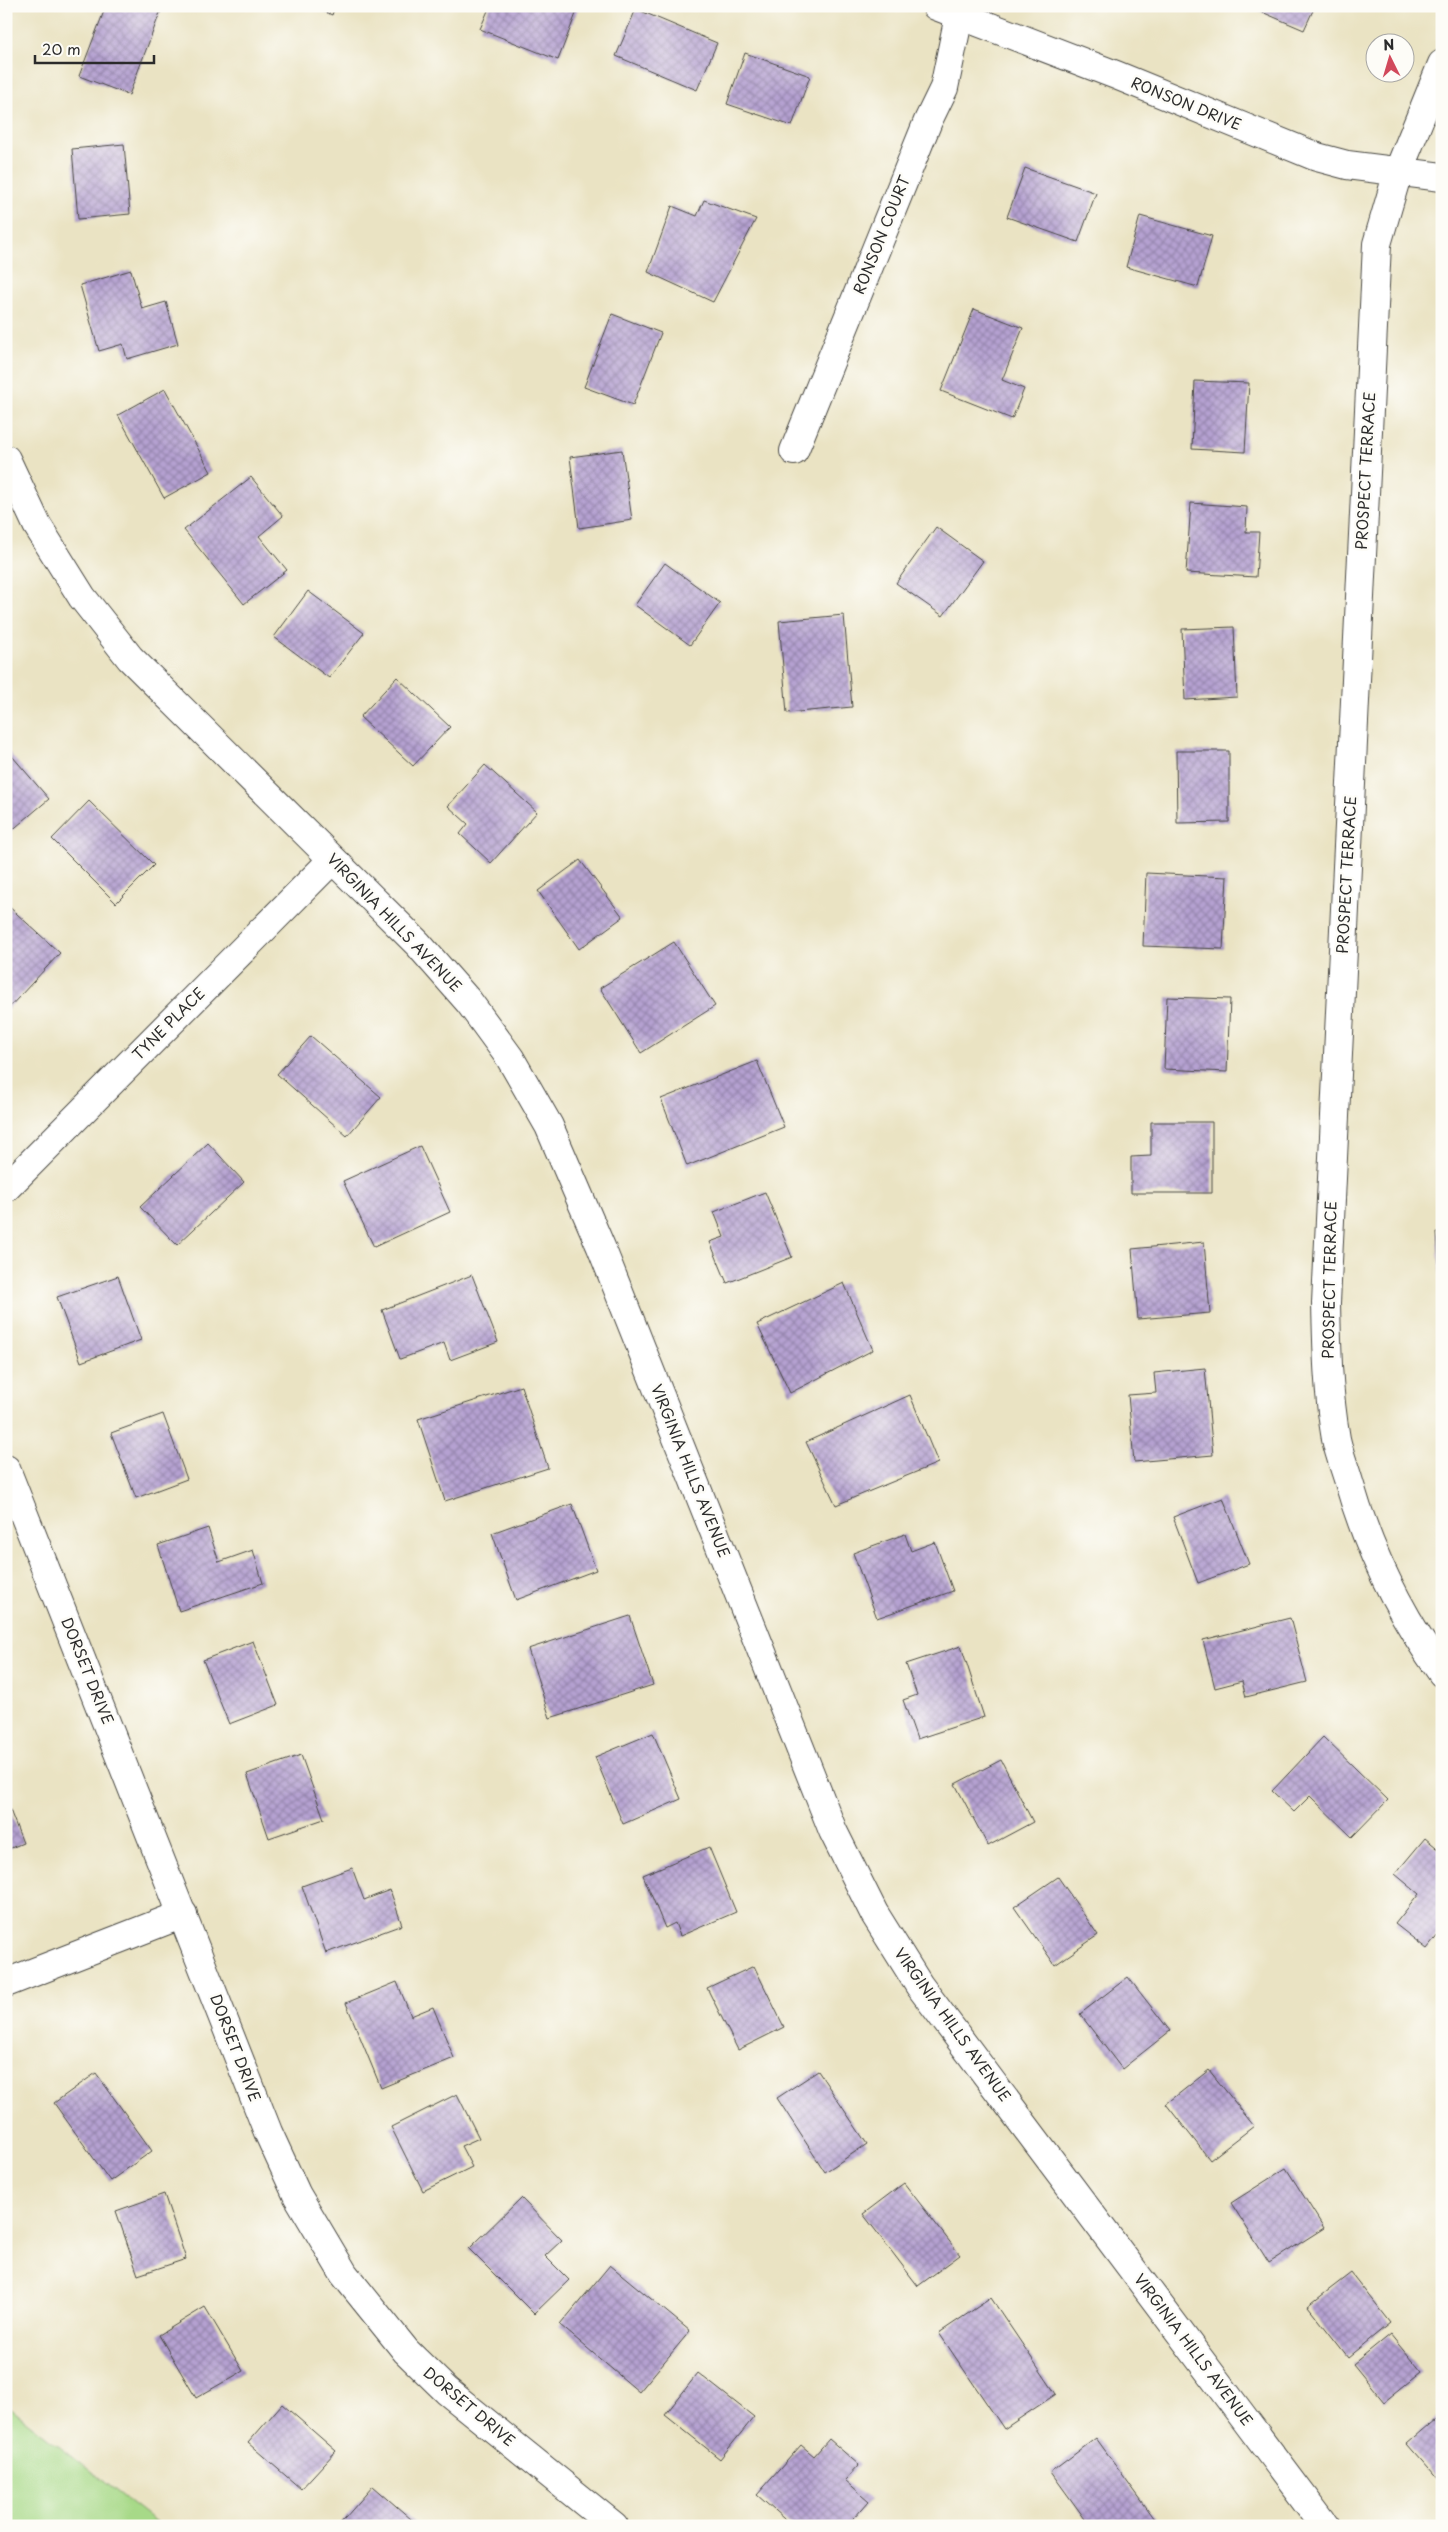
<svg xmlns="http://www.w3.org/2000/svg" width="1448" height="2532" font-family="'Playpen Sans',sans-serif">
<defs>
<pattern id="building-cross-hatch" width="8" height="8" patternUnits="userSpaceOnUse" patternTransform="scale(1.25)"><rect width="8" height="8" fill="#b5a1d1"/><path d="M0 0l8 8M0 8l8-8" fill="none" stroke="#9383aa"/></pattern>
</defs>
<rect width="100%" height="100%" fill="#fdfcf7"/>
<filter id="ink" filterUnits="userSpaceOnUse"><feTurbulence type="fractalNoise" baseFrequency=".02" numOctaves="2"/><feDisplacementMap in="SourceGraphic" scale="10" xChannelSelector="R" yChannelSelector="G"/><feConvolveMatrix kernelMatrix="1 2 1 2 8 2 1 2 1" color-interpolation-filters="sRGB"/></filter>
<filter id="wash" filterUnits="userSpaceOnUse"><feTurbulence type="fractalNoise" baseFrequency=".0096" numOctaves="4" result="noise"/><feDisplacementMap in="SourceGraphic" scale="20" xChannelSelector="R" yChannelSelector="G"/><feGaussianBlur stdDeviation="1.12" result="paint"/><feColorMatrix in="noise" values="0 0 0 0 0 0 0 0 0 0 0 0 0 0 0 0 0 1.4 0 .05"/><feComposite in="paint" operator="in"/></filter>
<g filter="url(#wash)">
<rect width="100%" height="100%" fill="#eae3c3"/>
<path fill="#a7d988" stroke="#69825a" d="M6,2405l155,121h-155z"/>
<g id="blocks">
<path fill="url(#building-cross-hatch)" d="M106,6h45l10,4 -32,85 -50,-19z
M312,6h23l-3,9z
M490,6h89l-21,54 -78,-31z
M1248,6h67l-11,24z
M636,9l81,34 -20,47 -81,-34z
M745,53l65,23 -18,50 -65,-22z
M124,144l6,70 -52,5 -6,-70z
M1025,168l71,25 -18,49 -71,-25z
M704,200l52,19 -43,83 -65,-30 24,-66 25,10z
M1140,216l72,20 -14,51 -72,-20z
M131,270l11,39 24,-7 12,42 -51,15 -4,-15 -24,7 -19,-66z
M974,309l49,19 -21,52 22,9 -12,30 -71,-28z
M612,314l49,19 -28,72 -49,-18z
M1195,381l54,2 -4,69 -53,-3z
M165,389l46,83 -47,26 -46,-83z
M622,450l10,70 -53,8 -9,-71z
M251,477l32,39 -24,20 28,34 -43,34 -60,-74z
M1191,503l56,4 -1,25h13l-3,45 -70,-4z
M936,527l47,34 -40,55 -47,-33z
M665,563l55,40 -30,42 -55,-40z
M308,591l56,42 -35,45 -55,-41z
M844,615l8,92 -65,6 -8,-92z
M1234,627l3,70 -52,3 -3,-71z
M397,677l53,50 -37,39 -53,-49z
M6,749l43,50 -39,33 -4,-4z
M1176,751h53v71l-52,1z
M485,765l52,47 -46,51 -31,-29 8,-10 -20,-18z
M89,801l65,64 -38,38 -64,-64z
M580,860l43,57 -44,32 -41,-58z
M1146,873l81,4 -4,72 -80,-3z
M6,904l54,49 -54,58z
M674,942l41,64 -74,47 -41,-65z
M1167,997l63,2 -3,73 -63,-3z
M311,1036l70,61 -34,39 -70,-62z
M757,1061l27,66 -97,39 -26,-67z
M1151,1122h61v71h-81v-36l20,-1z
M208,1143l36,39 -67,63 -37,-38z
M420,1146l30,66 -76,35 -31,-66z
M765,1192l27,65 -65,26 -17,-41 14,-5 -10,-25z
M1437,1233h5v43h-2z
M1204,1242l6,71 -72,6 -6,-70z
M472,1275l26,67 -48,18 -6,-17 -44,16 -18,-49z
M118,1276l23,64 -60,22 -24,-65z
M844,1283l29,67 -83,43 -33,-69z
M1205,1368l8,87 -79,7 -6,-67 28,-2 -2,-20z
M521,1386l27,82 -103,33 -27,-82z
M910,1395l28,68 -102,42 -30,-63z
M163,1414l24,65 -51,19 -25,-65z
M1223,1498l26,66 -51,19 -25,-66z
M572,1504l24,66 -80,30 -24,-67z
M208,1528l11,34 34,-12 10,33 -84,28 -21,-66z
M905,1534l6,17 24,-9 18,49 -76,27 -24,-65z
M630,1616l23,69 -103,33 -22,-69z
M1290,1618l17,64 -61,15 -4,-16 -27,7 -12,-48z
M253,1641l25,64 -49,19 -26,-64z
M961,1646l23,71 -67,22 -14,-39 14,-5 -11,-31z
M653,1733l28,66 -58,25 -28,-67z
M1323,1737l65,63 -36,37 -42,-41 -16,16 -22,-21z
M301,1755l23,64 -55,19 -22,-64z
M1001,1760l32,62 -45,24 -33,-62z
M6,1800l17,43 -17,7z
M1425,1838l17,14v78l-15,19 -32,-25 24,-30 -24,-20z
M709,1847l27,65 -56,24 -5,-13 -10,5 -22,-53z
M352,1868l12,32 26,-10 12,35 -76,28 -24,-67z
M1058,1877l40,58 -43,30 -41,-58z
M754,1966l30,61 -46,23 -31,-62z
M1128,1977l42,54 -48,38 -42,-55z
M397,1982l14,34 22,-9 21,51 -73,30 -35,-85z
M1209,2070l45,56 -44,34 -44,-56z
M818,2071l49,73 -42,28 -48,-74z
M96,2073l56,78 -42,30 -56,-78z
M457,2094l22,44 -18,8 11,21 -49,24 -32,-64z
M1286,2168l38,60 -55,35 -38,-60z
M904,2183l56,72 -42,31 -55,-72z
M164,2194l22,65 -48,16 -22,-64z
M521,2198l41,42 -17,16 24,24 -35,34 -65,-65z
M610,2265l80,66 -51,61 -79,-67z
M1351,2273l39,50 -42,34 -40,-51z
M991,2298l65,96 -52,35 -65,-96z
M205,2307l38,64 -47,27 -37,-63z
M1390,2334l31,38 -37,30 -31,-38z
M698,2373l56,44 -34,42 -55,-44z
M282,2404l54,47 -35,38 -53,-46z
M1442,2414v70l-35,-40z
M1096,2438l64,88h-70l-39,-54z
M829,2439l30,26 -14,15 24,21 -22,25h-55l-35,-31 44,-50 13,11z
M373,2486l46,40h-81z"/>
</g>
</g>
<g filter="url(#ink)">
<use href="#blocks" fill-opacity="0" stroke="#484742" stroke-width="1"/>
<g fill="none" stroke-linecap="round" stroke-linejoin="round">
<g stroke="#484742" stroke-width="30">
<path id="minor" d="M936,6l180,69 201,82 30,8 95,12
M1442,64l-44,108 -21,72 -51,1059c1,46 2,91 10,136 3,14 8,27 12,40 20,71 51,134 94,194
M794,451l134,-330 16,-33 15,-72
M6,459l31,66 45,72 48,61 288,286 51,58 41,56 39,68 52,121 232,584 41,82 45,72 406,541
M6,1188l326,-328
M6,1469l262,663 29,63 47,79 62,77 41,40 167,135
M6,1983l177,-69"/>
</g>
<use href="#minor" stroke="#fff" stroke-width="28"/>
</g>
</g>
<g text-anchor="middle" stroke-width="5" stroke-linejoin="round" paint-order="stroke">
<g font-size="15" fill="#2b2b2b" stroke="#fdfcf7">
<text transform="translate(1186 104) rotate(22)" y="5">RONSON DRIVE</text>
<text transform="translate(882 235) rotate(-68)" y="5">RONSON COURT</text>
<text transform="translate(1366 471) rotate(-87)" y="5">PROSPECT TERRACE</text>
<text transform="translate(1347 875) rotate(-87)" y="5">PROSPECT TERRACE</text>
<text transform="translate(394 923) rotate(46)" y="5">VIRGINIA HILLS AVENUE</text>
<text transform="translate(169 1024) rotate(-45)" y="5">TYNE PLACE</text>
<text transform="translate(1330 1280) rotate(-89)" y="5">PROSPECT TERRACE</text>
<text transform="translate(690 1471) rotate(68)" y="5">VIRGINIA HILLS AVENUE</text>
<text transform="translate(87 1671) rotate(68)" y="5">DORSET DRIVE</text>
<text transform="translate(952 2025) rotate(54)" y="5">VIRGINIA HILLS AVENUE</text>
<text transform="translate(235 2048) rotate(69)" y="5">DORSET DRIVE</text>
<text transform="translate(1193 2350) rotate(53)" y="5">VIRGINIA HILLS AVENUE</text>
<text transform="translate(469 2407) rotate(40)" y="5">DORSET DRIVE</text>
</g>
</g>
<rect width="1448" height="2532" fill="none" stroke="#fdfcf7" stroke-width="25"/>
<g transform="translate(1390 58) rotate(355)"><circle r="24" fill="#fdfcf7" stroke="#a9a8a5"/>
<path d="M0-4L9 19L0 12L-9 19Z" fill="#d1495b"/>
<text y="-8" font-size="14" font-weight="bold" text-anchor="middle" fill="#2b2b2b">N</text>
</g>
<path d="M35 55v8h119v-8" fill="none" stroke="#2b2b2b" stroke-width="2.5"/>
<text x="42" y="55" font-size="15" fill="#2b2b2b" stroke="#fdfcf7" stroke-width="4" paint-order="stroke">20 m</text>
</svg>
